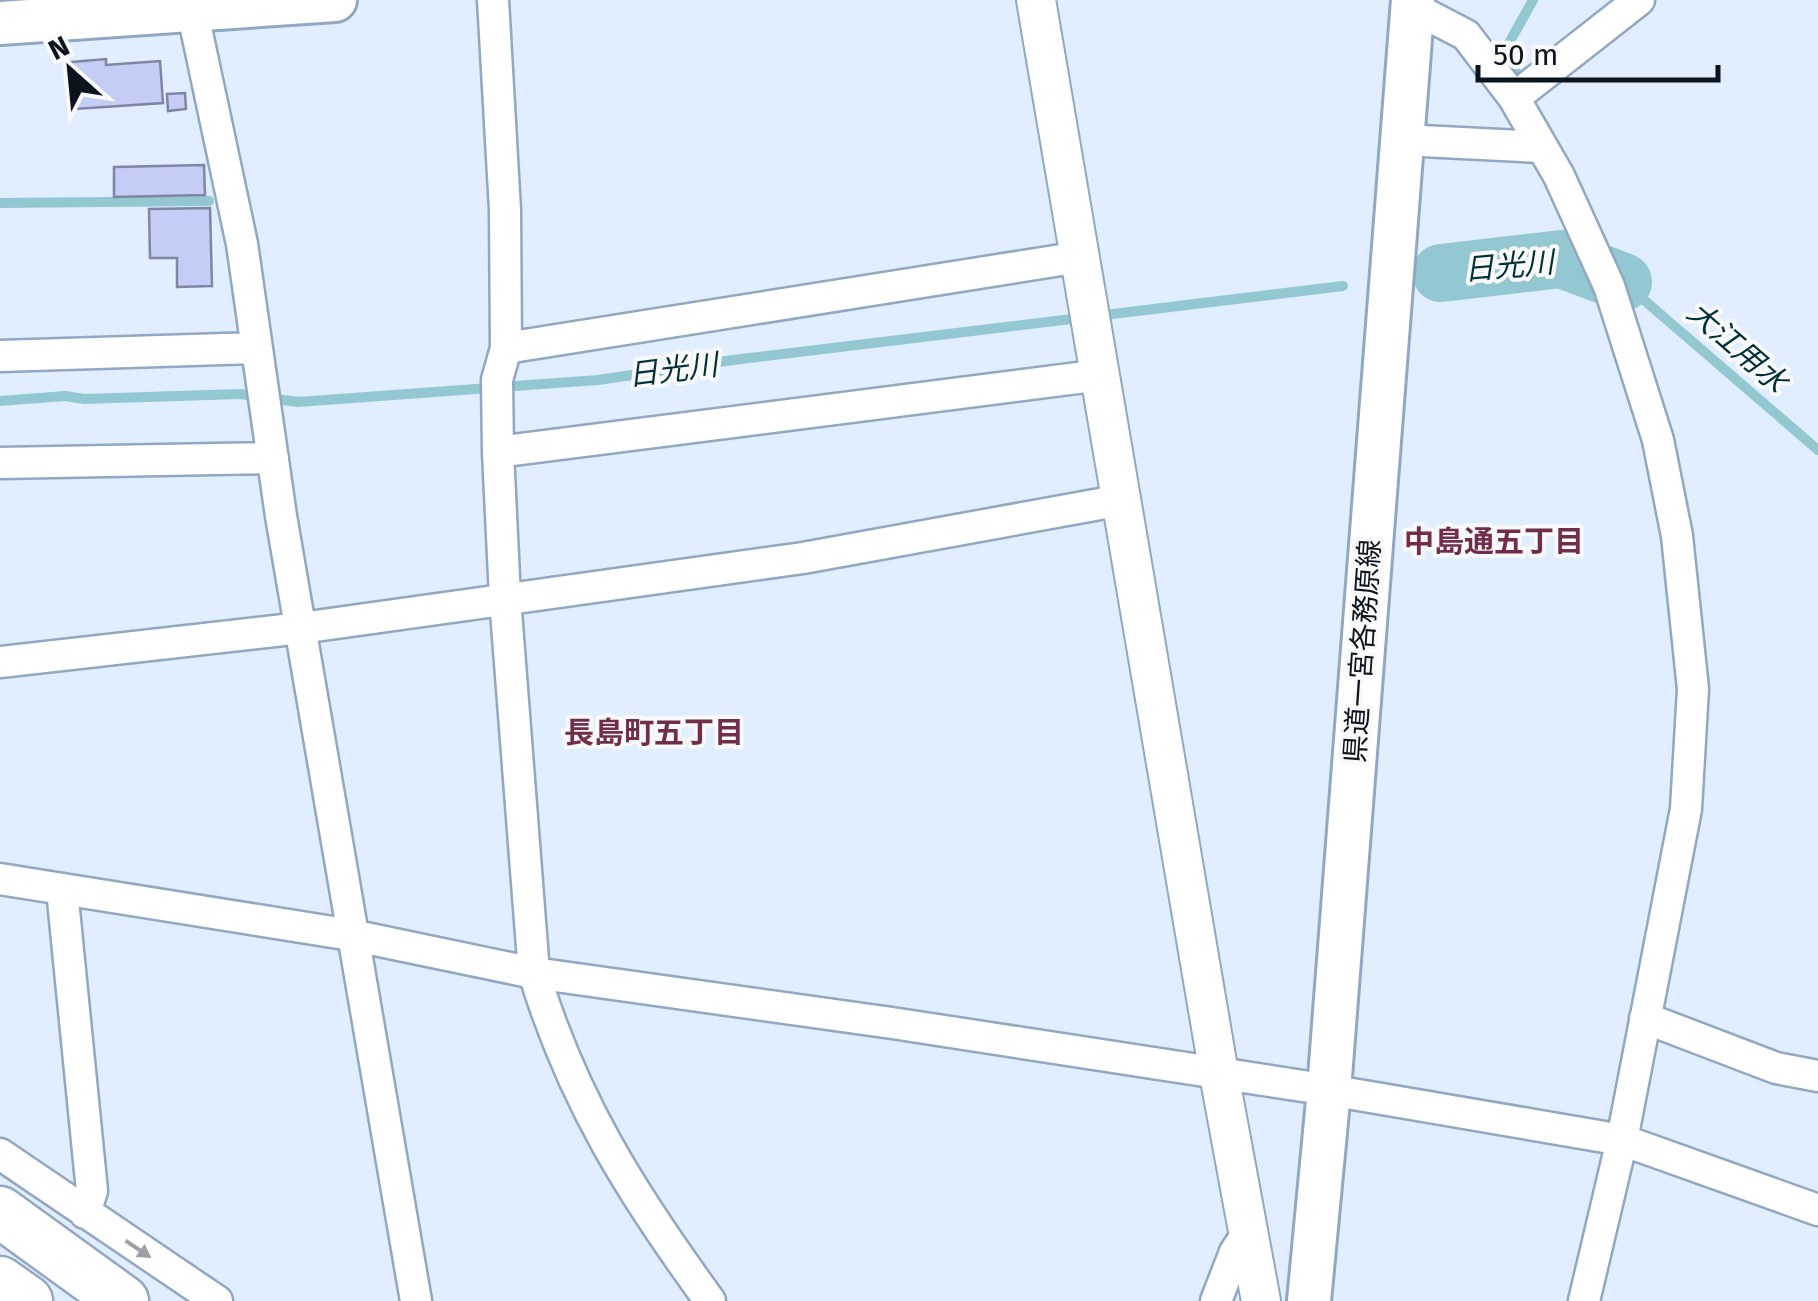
<svg xmlns="http://www.w3.org/2000/svg" width="1818" height="1301" font-family="'Fira Sans','Noto Sans JP',sans-serif">
<rect width="100%" height="100%" fill="#e0eeff"/>
<g fill="none" stroke-linecap="round" stroke-linejoin="round">
<path stroke="#93c7d2" stroke-width="10" d="M1516,72l-12,-20 29,-52
M0,203l209,-2
M1618,272l5,10 195,168
M0,401l65,-5 19,3 156,-5 58,8 300,-22 135,-20 610,-74"/>
<path stroke="#93c7d2" stroke-width="58" d="M1441,273l121,-14 61,23"/>
</g>
<path fill="#c3cdf5" stroke="#7e86a4" stroke-width="2.5" d="M106,59v6l54,-4 3,42 -88,6 -3,-47z
M185,93l1,16 -18,2 -1,-17z
M204,165l1,30 -91,2v-30z
M210,208l2,78 -35,1v-29h-27l-1,-49z"/>
<g fill="none" stroke-linecap="round" stroke-linejoin="round">
<g stroke="#91a7c2" stroke-width="35">
<path id="minor" d="M190,0l52,244 39,272 135,785
M493,0l12,210 1,138 -9,32 1,72 7,146 29,375c39,128 98,221 176,328
M1412,7l54,28 48,63 45,78 50,110 49,154 19,96 16,153 -7,120 -64,331 -38,161
M1514,98l125,-98
M1402,140l138,7
M506,348l574,-91
M0,356l257,-8
M498,452l603,-77
M0,463l273,-5
M0,662l301,-34 502,-70 319,-58
M0,879l351,56 183,38 358,50 437,67 293,50 196,70
M62,890l30,301 -7,22
M1645,1018l131,50 42,8
M0,1154l217,147
M1216,1301l19,-49 12,-18"/>
</g>
<g stroke="#91a7c2" stroke-width="42">
<path id="tertiary" d="M1036,0l183,1074 42,227"/>
</g>
<g stroke="#91a7c2" stroke-width="48">
<path id="secondary" d="M0,23l335,-23
M1309,1301l20,-211 84,-1090"/>
</g>
<g stroke="#91a7c2" stroke-width="55">
<path id="trunk" d="M0,1212l123,89
M0,1282l27,19"/>
</g>
<use href="#minor" stroke="#fff" stroke-width="30"/>
<use href="#tertiary" stroke="#fff" stroke-width="38"/>
<use href="#secondary" stroke="#fff" stroke-width="42"/>
<use href="#trunk" stroke="#fff" stroke-width="50"/>
</g>
<defs><path id="oneway-solid" d="M-6-.8H1V-3.2L6.5 0L1 3.2V.8H-6Z" transform="scale(2.5)"/></defs>
<use fill="#9da1a5" href="#oneway-solid" transform="translate(138 1249) rotate(34)"/>
<g text-anchor="middle" stroke-width="8" stroke-linejoin="round" paint-order="stroke">
<g font-size="28" fill="#0b131d" stroke="#f9f9f9">
<text transform="translate(1362 651) rotate(-86)" y="10">県道一宮各務原線</text>
</g>
<g font-size="30" font-style="italic" fill="#003139" stroke="#f9f9f9">
<text transform="translate(1509 266) rotate(-5)" y="10">日光川</text>
<text transform="translate(1737 347) rotate(41)" y="10">大江用水</text>
<text transform="translate(673 370) rotate(-7)" y="10">日光川</text>
</g>
<g font-size="30" font-weight="bold" fill="#702e4a" stroke="#f9f9f9">
<text x="1494" y="552">中島通五丁目</text>
<text x="654" y="743">長島町五丁目</text>
</g>
</g>
<g transform="translate(70 70) rotate(333)" stroke="#f9f9f9" stroke-width="8" paint-order="stroke">
<path d="M0-8L18 38L0 25L-18 38Z" fill="#0b131d"/>
<text y="-15" font-size="28" font-weight="bold" text-anchor="middle" fill="#0b131d">N</text>
</g>
<path d="M1478 65v15h240v-15" fill="none" stroke="#0b131d" stroke-width="5"/>
<text x="1493" y="65" font-size="30" fill="#0b131d" stroke="#f9f9f9" stroke-width="8" paint-order="stroke">50 m</text>
</svg>
